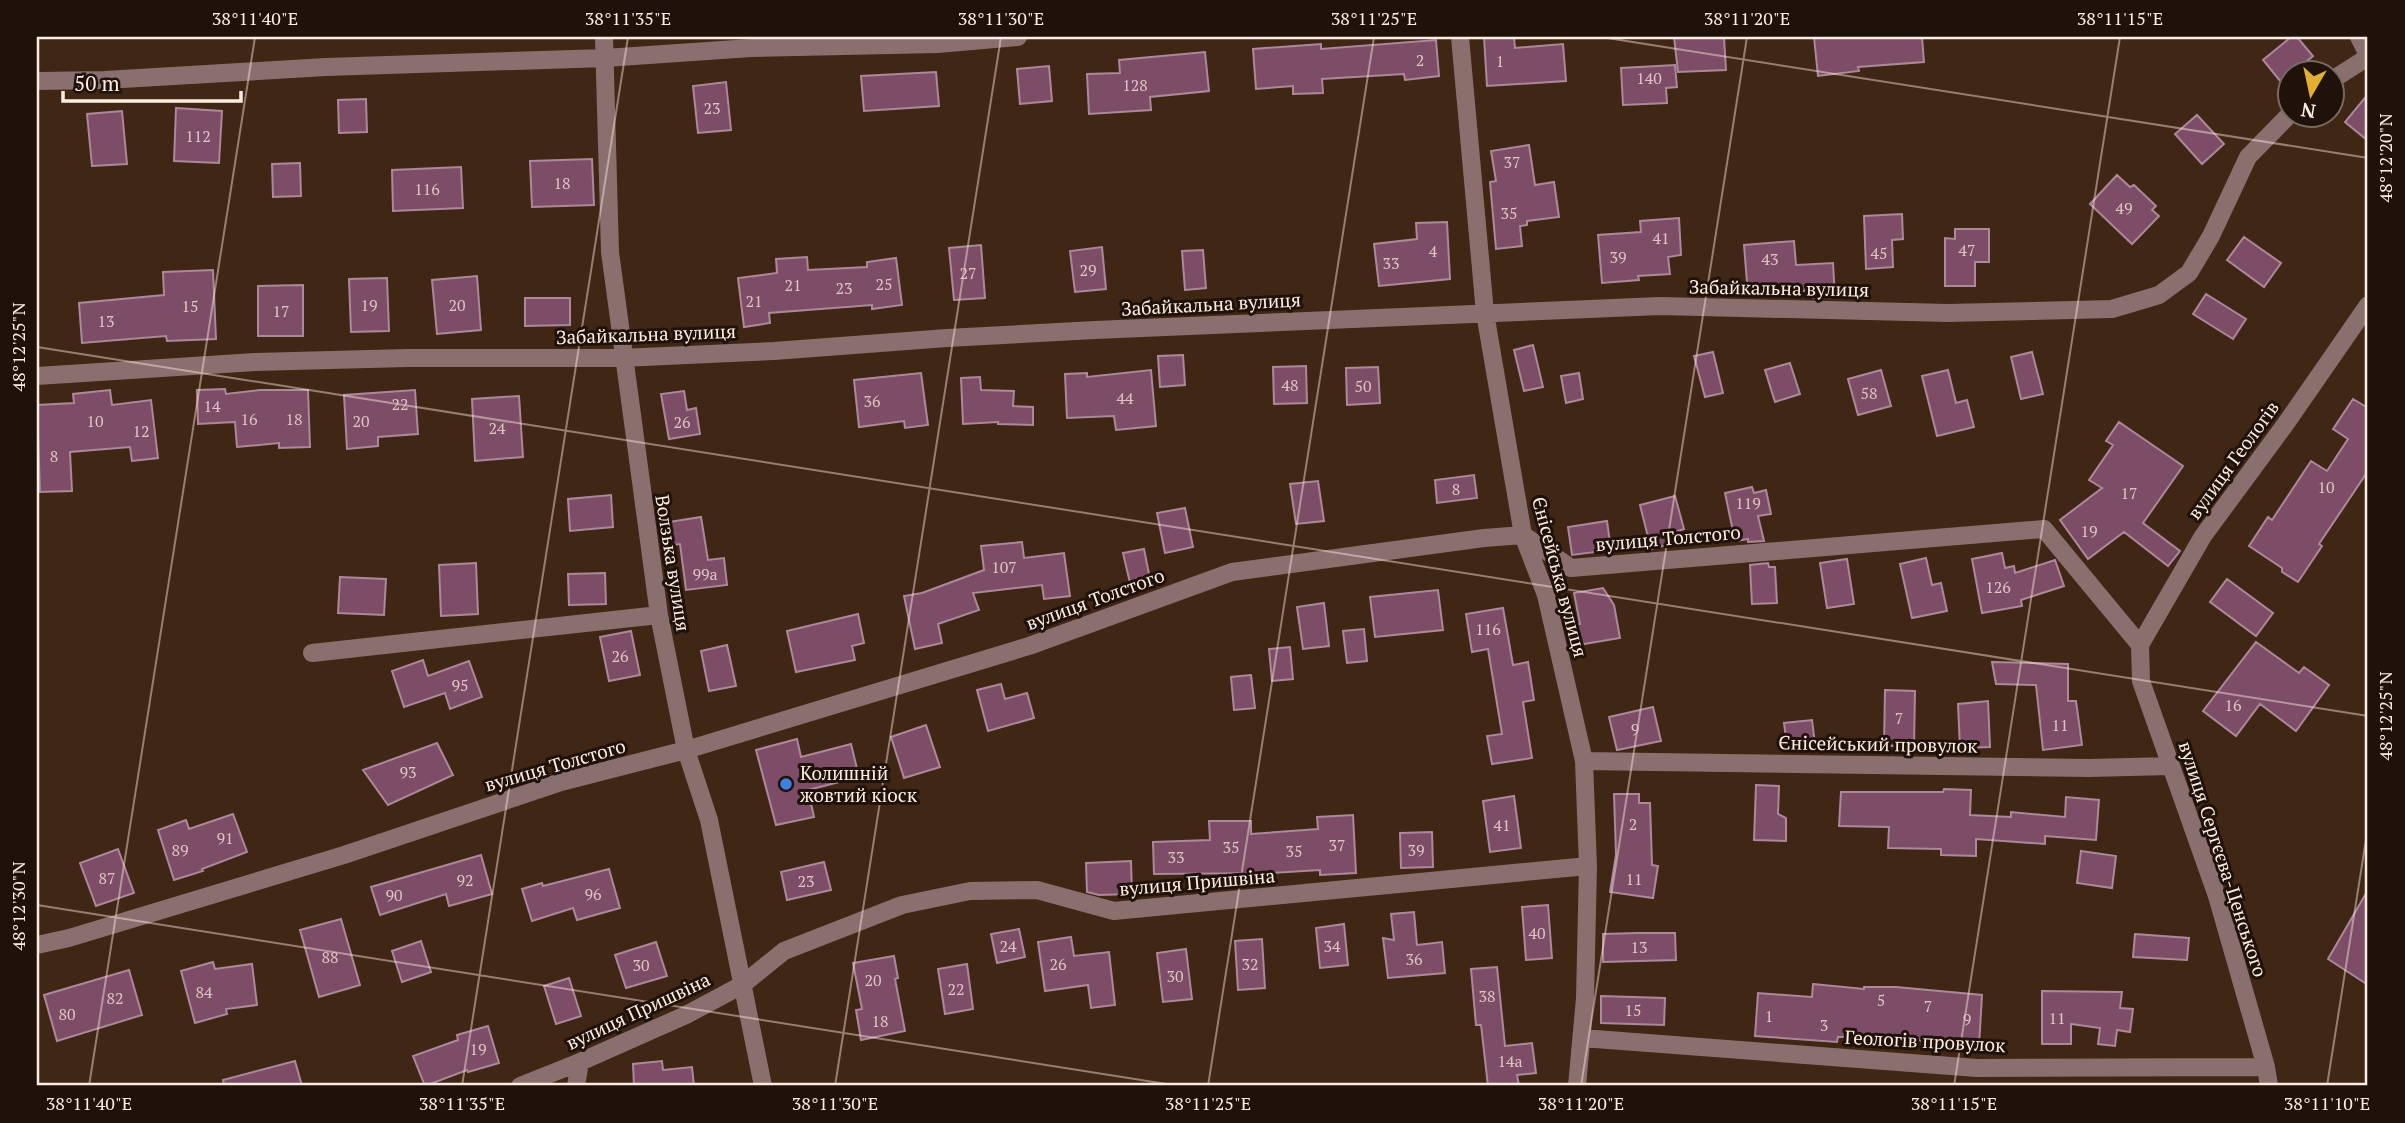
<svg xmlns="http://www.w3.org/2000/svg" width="2405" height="1123" font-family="'PT Serif',serif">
<rect width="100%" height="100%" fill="#402615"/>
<path fill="#7d4d67" stroke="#ab889a" stroke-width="2" d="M1484,37h30l1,11 48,-4 3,37 -79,5z
M1674,37h50l2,33 -48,2z
M1814,37h108l2,25 -66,5 1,4 -41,5z
M2291,37h6l16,19 -32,26 -18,-22z
M1436,40l3,36 -34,4 -1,-6 -82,5 1,14 -30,1v-8l-37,3 -3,-40 68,-5v5z
M1205,52l4,39 -59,6 1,13 -62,4 -2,-40 33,-1 -1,-13z
M1675,65l2,22 -11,1 1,15 -44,2 -2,-37z
M1049,66l3,35 -32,3 -3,-35z
M936,72l3,34 -75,5 -3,-35z
M726,82l5,48 -33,3 -5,-47z
M2368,94v47l-23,-19z
M366,99l1,33 -28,1 -1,-33z
M176,108l46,3 -3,52 -45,-2z
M122,111l5,53 -35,2 -5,-52z
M2197,115l27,29 -22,20 -27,-30z
M1529,145l6,40 19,-3 5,35 -32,4v4l-7,1 2,20 -26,3 -6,-67 6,-1 -5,-30z
M592,159l2,46 -62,2 -2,-46z
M300,163l1,33 -28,1 -1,-33z
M461,167l2,41 -70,3 -1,-41z
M2117,175l13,12 4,-2 22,21 -4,4 7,6 -27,28 -42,-40z
M1902,214l1,25 -11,1 1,27 -27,2 -2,-53z
M1679,218l2,37 -13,2 2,17 -32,2 1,4 -37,3 -4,-48 43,-3 -1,-11z
M1447,222l3,57 -71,7 -5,-42 43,-5 -1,-16z
M1955,229h34v33h-14v24h-30v-48l10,1z
M2244,237l37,26 -17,24 -37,-27z
M1794,241l2,24 37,-2 2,34 -22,1v-8l-65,5 -4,-50z
M981,245l4,53 -31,2 -5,-52z
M1102,247l4,42 -31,3 -5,-41z
M1203,250l3,38 -21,2 -3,-39z
M807,257l1,13 59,-3v-5l29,-4 6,47 -30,4v-4l-103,8 1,10 -26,4 -6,-49 39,-5 -1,-14z
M213,270l3,69 -49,2 -1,-5 -84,7 -3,-40 85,-8 -1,-23z
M477,276l4,54 -44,4 -5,-54z
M387,278l2,53 -38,1 -2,-53z
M303,285v51h-45v-50z
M2206,294l40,25 -13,20 -40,-25z
M525,298h45v27l-45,1z
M1533,345l10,42 -19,4 -10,-41z
M1713,352l10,41 -18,4 -11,-41z
M2032,352l11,42 -22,5 -10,-42z
M1183,355l2,30 -25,2 -2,-31z
M1790,363l10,31 -25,8 -10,-32z
M1306,366l1,37 -33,1 -1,-37z
M1378,367l2,36 -33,2 -1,-37z
M1151,370l5,56 -40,4 -2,-14 -47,2 -2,-44 22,-1v4z
M1881,370l10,36 -33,9 -10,-36z
M1948,370l8,33 11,-3 7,27 -37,9 -15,-60z
M921,373l7,52 -23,3 -1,-7 -45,6 -5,-47z
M1579,373l4,26 -17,4 -5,-27z
M980,377l1,13 33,1 -1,15 20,1v18l-35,-1v-2l-35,2 -2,-46z
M225,389l1,5 34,-4h48l2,57 -31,1v-5l-42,4 -2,-25 -37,2 -1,-34z
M110,390l2,15 39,-5 7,58 -26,3 -2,-14 -60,5 2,39 -32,1 -3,-87 37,-2 -1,-9z
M415,390l3,44 -40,3v9l-31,3 -3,-54z
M684,391l3,19 9,-2 4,26 -31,5 -8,-45z
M519,396l4,61 -48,4 -3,-62z
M2353,399l15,9v63l-49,73 3,2 -24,36 -16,-10v-4l-33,-22 19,-29 4,3 39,-59 16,10 21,-32 -15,-10z
M2119,422l64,44 -40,57 37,28 -12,15 -44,-34 -36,27 -28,-39 42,-32 -13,-8 24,-35 -7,-4z
M1474,475l3,23 -40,5 -2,-23z
M1318,481l6,40 -28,3 -6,-40z
M1752,487l2,6 12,-3 5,24 -13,2 6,25 -16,1v-3l-13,2 -10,-48z
M611,495l2,32 -43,4 -2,-32z
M1675,496l9,33 -9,3 3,10 -27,7 -11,-44z
M1185,508l8,39 -28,6 -8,-40z
M701,517l7,43 16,-2 3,27 -41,5 -6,-46 -8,1 -3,-23z
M1607,521l4,29 -39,5 -4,-28z
M1022,542l2,16 40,-5 6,43 -26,3 -2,-14 -69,8 6,17 -41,14 4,19 -27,6 -11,-53 18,-3 62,-23 -3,-24z
M1144,549l6,30 -20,4 -7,-30z
M2002,553l3,15 9,-2 1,7 40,-13 9,26 -43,14 1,6 -40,7 -10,-54z
M1926,558l6,27 9,-2 6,28 -35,7 -12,-54z
M1847,559l7,45 -27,4 -7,-45z
M476,563l2,51 -37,2 -2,-51z
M1768,563l1,4h6l2,36 -25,1 -2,-39z
M605,573l1,31 -37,1 -1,-31z
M340,577l46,2 -2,36 -46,-2z
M2227,579l46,34 -17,23 -46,-34z
M1603,588l11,17 6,33 -42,7 -4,-20 6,-1 -6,-31z
M1438,590l5,40 -68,7 -5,-40z
M1324,603l5,43 -26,3 -6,-42z
M1503,608l10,57 15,-3 6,38 -11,2 9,56 -40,6 -5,-28 15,-2 -14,-85 -16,3 -6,-38z
M858,614l6,29 -12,3 3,14 -59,12 -9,-41z
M1364,629l3,32 -20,2 -4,-32z
M631,631l9,44 -31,6 -9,-44z
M2256,642l43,31 5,-6 25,18 -33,46 -36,-27 -24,32 -33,-25z
M727,645l9,41 -27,5 -8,-40z
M1290,647l3,32 -21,2 -3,-32z
M423,660l5,16 41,-15 13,36 -32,12 -5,-16 -41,14 -12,-36z
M1992,662l76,2v37h8l6,44 -39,5 -7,-65 -40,-1z
M1251,675l4,33 -21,2 -3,-33z
M1001,684l4,15 22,-6 7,25 -46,13 -11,-41z
M1885,690l30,1 -1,55h-30z
M1988,701l2,46 -30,1 -2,-44z
M1653,707l8,34 -44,9 -8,-33z
M1812,720l3,24 -28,3 -3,-24z
M926,725l14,42 -36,11 -13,-41z
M797,739l4,18 50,-13 8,33 -51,13 6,27 -38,8 -20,-75z
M437,743l16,32 -65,30 -25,-35z
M1756,785l23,1 -1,28 8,4v23l-32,-1z
M1944,789l27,1 -1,25 41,2v-5l54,5 1,-20 33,3 -3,40 -51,-4v8l-69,-5v17l-35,-1v-6l-53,-1 1,-21 -50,-1 2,-34h102z
M1614,794h25v9h11l2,62 6,1 -5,32 -43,-6 6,-37z
M1514,796l7,52 -31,4 -7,-51z
M233,814l14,38 -45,17 1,2 -29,9 -16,-50 28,-10 3,9z
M1353,815l3,58 -36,2v-5l-49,3 -117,1 -1,-32 57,-2 -1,-19h42v13l67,-5 -1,-12z
M1432,832l1,35 -32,1 -1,-35z
M118,849l16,44 -38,13 -16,-43z
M2081,851l35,5 -4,32 -35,-5z
M481,855l11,39 -43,12 -3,-12 -66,21 -9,-28z
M1131,861l1,33 -33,1 -12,-3 -1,-29z
M824,862l7,28 -44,10 -6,-28z
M609,869l11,39 -43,12 -4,-12 -41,13 -10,-32 20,-6 1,3z
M2368,890v95l-40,-26z
M1548,905l4,53 -26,2 -4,-53z
M1414,912l3,33 25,-3 3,31 -57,5 -5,-40 11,2 -3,-26z
M341,919l19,66 -41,12 -19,-67z
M1344,924l4,41 -28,3 -4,-40z
M1019,929l6,28 -28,6 -6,-29z
M1637,933h38l1,27 -73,2v-28z
M2135,934l54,4 -2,22 -54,-3z
M1071,937l3,19 35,-4 6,53 -24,3 -3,-23 -43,6 -7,-49z
M1262,939l3,49 -27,2 -3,-49z
M421,941l10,31 -29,10 -10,-31z
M656,942l11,34 -41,12 -11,-33z
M1186,949l6,50 -29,3 -6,-49z
M894,956l4,22 -3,1 10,52 -44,9 -5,-30 6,-1 -9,-46z
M213,962l2,7 37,-5 5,41 -31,4 1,5 -32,9 -14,-52z
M967,964l6,45 -28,5 -7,-45z
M1497,967l8,79 27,-3 4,30 -19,2 2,11h-31l-7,-61h-5l-5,-56z
M129,970l13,45 -85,26 -13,-46z
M569,978l12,38 -25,8 -12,-38z
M1813,984l51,5v-2h32l86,8 -3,51 -71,-7v-2h-70l-1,5 -82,-6 3,-43 54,4z
M2042,991l80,1 -2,16 13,1 -3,23 -13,-2 -2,16 -17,-2 2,-16 -29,-4v20h-29z
M1601,996l64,2 -1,27 -63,-2z
M488,1026l11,37 -31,9 -1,-2 -42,16 -12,-30 45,-16 -1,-5z
M295,1061l7,25h-78l-1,-6z
M662,1061l1,9 29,-3 2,19h-60l-1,-22z"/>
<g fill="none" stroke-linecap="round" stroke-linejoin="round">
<path stroke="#896f6e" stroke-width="18" d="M604,37l6,215 49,363 27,135 23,70 54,266
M1460,37l25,276 38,222 23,60 38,166 4,105 -3,132 -8,88
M2359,37l9,18
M2332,80l36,-23
M37,81l68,-1 221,-13 279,-9 146,-10 187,-4 80,-7
M37,376l218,-14 152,-4h215l152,-7 173,-13 148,-8 565,-24 288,7 164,-4 47,-14 30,-22 22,-37 37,-79 42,-43
M2140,645l1,36 76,215 49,171 3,19
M2140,645l63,-109 84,-114 81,-117
M312,653l347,-38
M1584,761l505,7 82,-2
M37,945l32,-7 275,-83 217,-73 125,-32 343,-104 203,-74 252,-34 39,-3 48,33 473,-39 96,116
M1582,1038l395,30 289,-1
M520,1086l60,-24 106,-47 56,-30 42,-34 118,-46 68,-14 67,-1 77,21 474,-45
M576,1086l4,-24"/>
</g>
<path fill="none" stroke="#ffede2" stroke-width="2" stroke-opacity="0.45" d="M1601,37l767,121M37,347l2331,369M37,905l1142,181M89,1086l166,-1049M462,1086l166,-1049M835,1086l166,-1049M1208,1086l166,-1049M1581,1086l166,-1049M1954,1086l166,-1049M2327,1086l41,-259"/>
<circle fill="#3f7fe0" stroke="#1e120b" stroke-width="2.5" cx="786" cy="784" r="7"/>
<g text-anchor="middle" stroke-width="6" stroke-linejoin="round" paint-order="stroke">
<g font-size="16" fill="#dec5c3">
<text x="1420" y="66">2</text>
<text x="1500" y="67">1</text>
<text x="1649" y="84">140</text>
<text x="1135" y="91">128</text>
<text x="712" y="114">23</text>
<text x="198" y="142">112</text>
<text x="1512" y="168">37</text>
<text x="562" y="189">18</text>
<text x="427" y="195">116</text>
<text x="2124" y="214">49</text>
<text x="1509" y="219">35</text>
<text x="1661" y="244">41</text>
<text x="1967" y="256">47</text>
<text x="1433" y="257">4</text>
<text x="1879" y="259">45</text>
<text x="1618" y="263">39</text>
<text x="1770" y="265">43</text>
<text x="1391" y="269">33</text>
<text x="1088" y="276">29</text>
<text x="968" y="279">27</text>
<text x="884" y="290">25</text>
<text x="793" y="291">21</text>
<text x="844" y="294">23</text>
<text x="754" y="307">21</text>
<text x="369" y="311">19</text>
<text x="457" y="311">20</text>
<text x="190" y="312">15</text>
<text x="281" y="317">17</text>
<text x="106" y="327">13</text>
<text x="1290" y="391">48</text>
<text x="1363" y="392">50</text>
<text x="1869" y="399">58</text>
<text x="1125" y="404">44</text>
<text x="872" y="407">36</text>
<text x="400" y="410">22</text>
<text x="212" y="412">14</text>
<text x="249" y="425">16</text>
<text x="294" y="425">18</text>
<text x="95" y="427">10</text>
<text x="361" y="427">20</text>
<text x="682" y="428">26</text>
<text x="497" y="434">24</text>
<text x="141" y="437">12</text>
<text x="54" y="462">8</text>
<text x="2326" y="493">10</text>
<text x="1456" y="495">8</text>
<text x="2129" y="499">17</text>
<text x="1748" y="509">119</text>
<text x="2089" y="537">19</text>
<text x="1004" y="573">107</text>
<text x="705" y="580">99а</text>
<text x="1998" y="593">126</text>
<text x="1488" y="635">116</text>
<text x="620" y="662">26</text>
<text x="460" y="691">95</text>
<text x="2233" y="711">16</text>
<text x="1899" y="724">7</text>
<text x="2060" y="731">11</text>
<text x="1635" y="735">9</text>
<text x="408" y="778">93</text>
<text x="1633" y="830">2</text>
<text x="1502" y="831">41</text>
<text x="225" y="844">91</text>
<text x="1337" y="851">37</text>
<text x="1231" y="853">35</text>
<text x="180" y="856">89</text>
<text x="1416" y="856">39</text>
<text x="1294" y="857">35</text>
<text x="1176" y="863">33</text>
<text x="107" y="884">87</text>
<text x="1634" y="885">11</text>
<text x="465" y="886">92</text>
<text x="806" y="887">23</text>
<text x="593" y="900">96</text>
<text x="394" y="901">90</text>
<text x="1537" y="939">40</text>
<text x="1008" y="952">24</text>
<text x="1332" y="952">34</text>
<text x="1639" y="953">13</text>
<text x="330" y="963">88</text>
<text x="1414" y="965">36</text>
<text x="1058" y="970">26</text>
<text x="1250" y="970">32</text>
<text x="641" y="971">30</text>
<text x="1175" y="982">30</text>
<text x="873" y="986">20</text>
<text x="956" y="995">22</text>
<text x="204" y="998">84</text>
<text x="1487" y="1002">38</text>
<text x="115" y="1004">82</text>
<text x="1881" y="1006">5</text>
<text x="1928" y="1012">7</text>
<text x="1633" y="1016">15</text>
<text x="67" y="1020">80</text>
<text x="1769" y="1022">1</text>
<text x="2057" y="1024">11</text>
<text x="1967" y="1025">9</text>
<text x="880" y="1027">18</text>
<text x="1824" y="1031">3</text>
<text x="478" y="1055">19</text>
<text x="1510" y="1067">14а</text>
</g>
<g font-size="19" fill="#ffede2" stroke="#1e120b">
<text transform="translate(1779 288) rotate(1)" y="7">Забайкальна вулиця</text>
<text transform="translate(1211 304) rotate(-3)" y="7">Забайкальна вулиця</text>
<text transform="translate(646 334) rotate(-2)" y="7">Забайкальна вулиця</text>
<text transform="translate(2233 460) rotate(-54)" y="7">вулиця Геологів</text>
<text transform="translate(1668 538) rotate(-5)" y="7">вулиця Толстого</text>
<text transform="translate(673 563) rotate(81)" y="7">Волзька вулиця</text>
<text transform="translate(1560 577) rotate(75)" y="7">Єнісейська вулиця</text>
<text transform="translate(1095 599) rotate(-20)" y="7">вулиця Толстого</text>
<text transform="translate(1878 744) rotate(1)" y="7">Єнісейський провулок</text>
<text transform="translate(555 765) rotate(-16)" y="7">вулиця Толстого</text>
<text transform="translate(2223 859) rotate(72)" y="7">вулиця Сергєєва-Ценського</text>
<text transform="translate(1197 882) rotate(-5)" y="7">вулиця Пришвіна</text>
<text transform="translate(638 1011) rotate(-25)" y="7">вулиця Пришвіна</text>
<text transform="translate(1925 1041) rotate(3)" y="7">Геологів провулок</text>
</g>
<g font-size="19" fill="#ffede2" stroke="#1e120b" text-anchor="start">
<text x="800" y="780">Колишній<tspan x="800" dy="22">жовтий кіоск</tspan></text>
</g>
</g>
<rect width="2405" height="1123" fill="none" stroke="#1e120b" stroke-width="77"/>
<g transform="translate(2311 94) rotate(189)"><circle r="33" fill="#1e120b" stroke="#786a61" stroke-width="2"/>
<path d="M0-5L12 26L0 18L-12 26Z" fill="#e3ae34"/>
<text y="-10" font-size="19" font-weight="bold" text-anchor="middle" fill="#ffede2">N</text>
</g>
<path d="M63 91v10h178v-10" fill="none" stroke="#ffede2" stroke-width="3.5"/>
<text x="74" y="91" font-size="21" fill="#ffede2" stroke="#1e120b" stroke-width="5" paint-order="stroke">50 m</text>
<rect x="38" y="38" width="2328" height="1046" fill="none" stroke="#ffede2" stroke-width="2.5"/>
<g font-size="18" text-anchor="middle" fill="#ffede2">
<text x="255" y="25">38°11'40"E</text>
<text x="628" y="25">38°11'35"E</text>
<text x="1001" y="25">38°11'30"E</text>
<text x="1374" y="25">38°11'25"E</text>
<text x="1747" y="25">38°11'20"E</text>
<text x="2120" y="25">38°11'15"E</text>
<text transform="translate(2386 158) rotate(-90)" y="6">48°12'20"N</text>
<text transform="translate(19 347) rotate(-90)" y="6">48°12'25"N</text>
<text transform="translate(2386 716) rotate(-90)" y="6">48°12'25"N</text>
<text transform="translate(19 906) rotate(-90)" y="6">48°12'30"N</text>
<text x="89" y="1110">38°11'40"E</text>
<text x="462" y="1110">38°11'35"E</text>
<text x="835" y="1110">38°11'30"E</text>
<text x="1208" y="1110">38°11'25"E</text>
<text x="1581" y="1110">38°11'20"E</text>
<text x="1954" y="1110">38°11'15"E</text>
<text x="2327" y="1110">38°11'10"E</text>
</g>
</svg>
